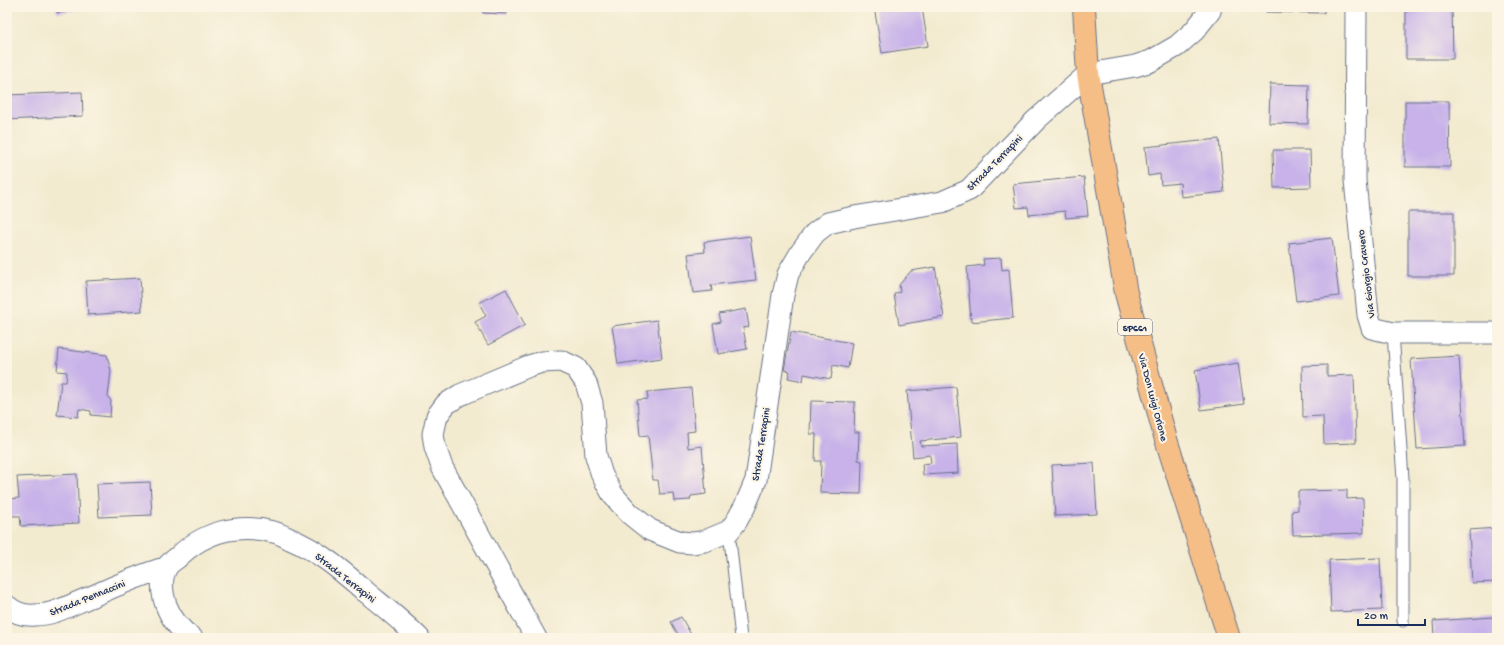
<svg xmlns="http://www.w3.org/2000/svg" width="1504" height="645" font-family="'Gochi Hand',sans-serif">
<rect width="100%" height="100%" fill="#fcf5e5"/>
<filter id="ink" filterUnits="userSpaceOnUse"><feTurbulence type="fractalNoise" baseFrequency=".025" numOctaves="2"/><feDisplacementMap in="SourceGraphic" scale="8" xChannelSelector="R" yChannelSelector="G"/><feConvolveMatrix kernelMatrix="1 2 1 2 8 2 1 2 1" color-interpolation-filters="sRGB"/></filter>
<filter id="wash" filterUnits="userSpaceOnUse"><feTurbulence type="fractalNoise" baseFrequency=".012" numOctaves="4" result="noise"/><feDisplacementMap in="SourceGraphic" scale="16" xChannelSelector="R" yChannelSelector="G"/><feGaussianBlur stdDeviation="0.9" result="paint"/><feColorMatrix in="noise" values="0 0 0 0 0 0 0 0 0 0 0 0 0 0 0 0 0 1.4 0 .05"/><feComposite in="paint" operator="in"/></filter>
<g filter="url(#wash)">
<rect width="100%" height="100%" fill="#f3ebd0"/>
<g id="blocks">
<path fill="#c8b2e9" d="M56,7h34v1l-33,5z
M483,7h24v7l-24,-1z
M874,7h48l6,39 -46,7z
M1266,7h58v6l-58,-1z
M1406,7h46l1,52h-47z
M1270,84l39,1 -1,39 -39,-1z
M82,92l1,24 -76,4v-25z
M1405,101h44l1,66h-45z
M1219,139l5,53 -43,5 -1,-14 -19,2 -1,-11 -12,2 -3,-29z
M1273,150h37l1,37 -37,1z
M1084,177l4,39 -22,2 -1,-7 -36,4 -1,-8 -12,1 -3,-24z
M1408,212h46v64h-46z
M750,236l6,44 -45,5 1,6 -19,2 -5,-39 17,-2 -1,-10z
M1332,238l7,58 -43,5 -7,-58z
M1001,258l1,12 7,-1 4,49 -42,4 -4,-55 17,-2 -1,-6z
M935,267l9,50 -45,8 -5,-31 6,-2 -1,-7 12,-14z
M140,278l2,33 -54,4 -2,-34z
M506,289l19,36 -37,20 -13,-23 11,-6 -7,-13z
M746,309l3,18 -6,1 4,21 -29,5 -5,-30 8,-2 -2,-8z
M657,320l5,38 -44,6 -6,-38z
M791,332l61,11 -4,25 -15,-3 -2,14 -27,-5 -1,7 -15,-3 2,-7 -6,-1z
M59,349l48,6 4,16 -3,26 3,4 -1,16 -19,-2v-4l-12,-2 -1,8 -21,-2 4,-33h5l1,-10 -10,-1z
M1459,356l6,90 -48,3 -6,-90z
M1238,363l6,41 -43,6 -6,-40z
M1327,365v11l27,-1 2,68 -32,1 -1,-28 -20,1 -1,-51z
M956,387l5,50 -41,4 1,5 36,-2 1,29 -35,2 -1,-11 9,-1 -1,-8 -17,2 -6,-66z
M691,388l4,43 -8,1 1,16 14,-2 4,48 -15,2 -1,4 -16,1 -1,-8 -13,1 -2,-14h-5l-5,-45 -8,1 -3,-36 11,-1 -1,-7z
M811,401l44,1 -1,30h5l-1,28 4,1 -1,33 -41,-1 1,-32h-6l1,-27h-6z
M1094,463l3,51 -42,2 -3,-51z
M77,474l2,49 -58,3 -1,-10h-13v-17l12,-1 -2,-21z
M150,482l2,33 -53,2 -2,-33z
M1347,490v9l16,-1 1,35 -71,2 -1,-24 6,-1v-19z
M1497,528v54l-25,1 -3,-53z
M1380,558l2,52 -51,2 -2,-52z
M681,617l12,21h-13l-9,-16z
M1494,617l1,21h-61l-1,-17z"/>
</g>
</g>
<g filter="url(#ink)">
<use href="#blocks" fill-opacity="0" stroke="#677186" stroke-width="1"/>
<g fill="none" stroke-linecap="round" stroke-linejoin="round">
<g stroke="#677186" stroke-width="13">
<path id="service" d="M1393,333l10,146v142
M729,531l12,107"/>
</g>
<g stroke="#677186" stroke-width="23">
<path id="minor" d="M1356,7l-1,173 13,135 4,13 21,5h104
M7,606c8,7 17,10 28,9 20,0 39,-12 58,-19 24,-11 48,-21 74,-29
M192,638c-12,-8 -21,-20 -26,-33 -4,-11 -6,-27 1,-38 2,-4 8,-7 11,-10 26,-25 59,-34 95,-25 6,1 11,4 17,7 29,12 52,32 76,53 18,15 36,29 53,46
M536,638l-94,-171 -7,-20 -2,-13 4,-18 9,-12 14,-9 69,-29 13,-4 19,-1 15,7 10,15 6,20 4,53 6,19 11,20 17,19 20,16 30,12 13,1 12,-2 24,-10 7,-9 9,-16 11,-26 27,-185 5,-21 13,-22 14,-19 13,-10 26,-6 88,-15 27,-12 67,-70 52,-46 47,-8 16,-5 26,-15 17,-15 16,-20 1,-4"/>
</g>
<g stroke="#677186" stroke-width="24">
<path id="primary" d="M1084,7l4,67 38,219 39,143 64,202"/>
</g>
<use href="#service" stroke="#fff" stroke-width="11"/>
<use href="#minor" stroke="#fff" stroke-width="21"/>
<use href="#primary" stroke="#f6be87" stroke-width="22"/>
</g>
</g>
<g text-anchor="middle" stroke-width="4" stroke-linejoin="round" paint-order="stroke">
<rect fill="#fcf5e5" stroke="#5e6a86" stroke-width="1" x="1118" y="319" width="34" height="16" rx="3"/>
<g font-size="10" font-weight="bold" fill="#1b2f5e">
<text x="1135" y="331">SP661</text>
</g>
<g font-size="11" fill="#1b2f5e" stroke="#fcf5e5">
<text transform="translate(994 162) rotate(-45)" y="4">Strada Terrapini</text>
<text transform="translate(1365 274) rotate(-97)" y="4">Via Giorgio Cravero</text>
<text transform="translate(1154 397) rotate(75)" y="4">Via Don Luigi Orione</text>
<text transform="translate(760 444) rotate(-81)" y="4">Strada Terrapini</text>
<text transform="translate(346 577) rotate(38)" y="4">Strada Terrapini</text>
<text transform="translate(87 597) rotate(-22)" y="4">Strada Pennaccini</text>
</g>
</g>
<rect width="1504" height="645" fill="none" stroke="#fcf5e5" stroke-width="24"/>
<path d="M1358 619v6h67v-6" fill="none" stroke="#1b2f5e" stroke-width="2"/>
<text x="1364" y="619" font-size="12" fill="#1b2f5e" stroke="#fcf5e5" stroke-width="3" paint-order="stroke">20 m</text>
</svg>
